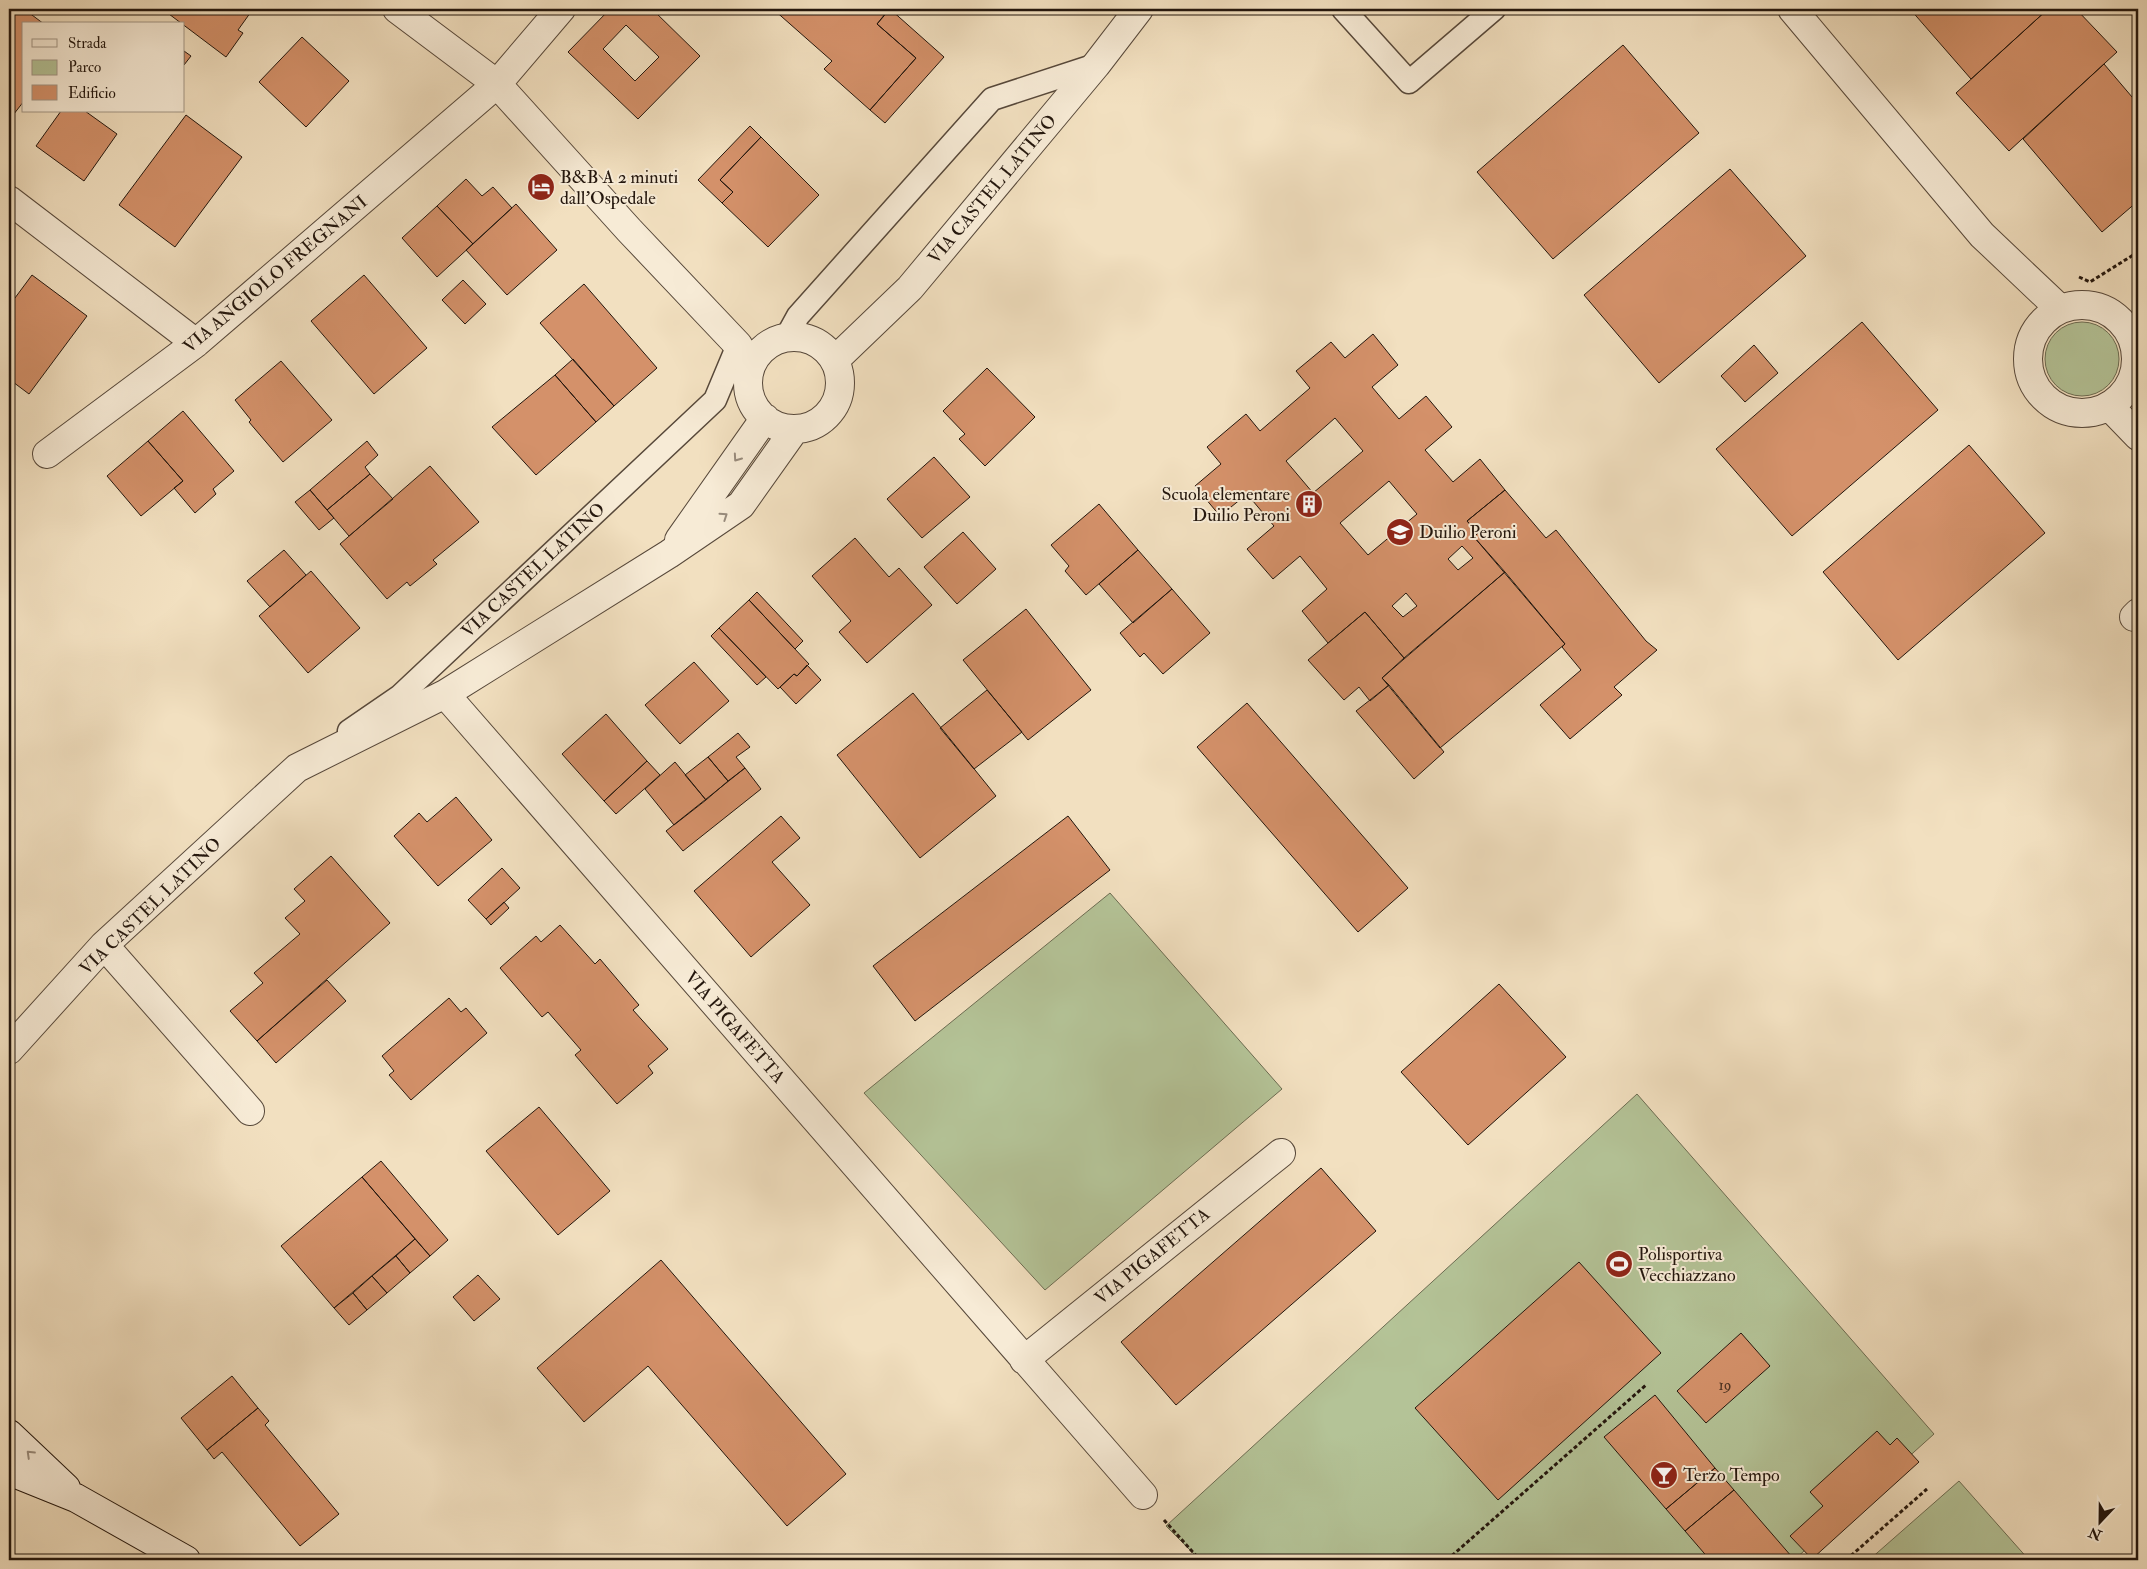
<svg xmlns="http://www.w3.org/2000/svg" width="2147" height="1569" font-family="'IM FELL Double Pica',serif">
<rect width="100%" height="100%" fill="#f2e0c0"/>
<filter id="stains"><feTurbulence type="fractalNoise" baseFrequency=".004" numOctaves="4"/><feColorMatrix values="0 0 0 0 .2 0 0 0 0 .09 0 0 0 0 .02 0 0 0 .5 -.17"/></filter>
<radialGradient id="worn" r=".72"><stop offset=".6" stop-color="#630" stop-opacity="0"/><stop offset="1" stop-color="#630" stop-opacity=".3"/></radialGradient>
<path fill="#b4c397" stroke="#6c6c52" d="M2045 359a37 37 0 1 1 74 0a37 37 0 1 1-74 0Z
M1110,893l172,196 -237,201 -181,-197z
M1637,1094l297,340 -140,126h-594l-34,-34z
M1959,1481l70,79h-160z"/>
<path fill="#d4916a" stroke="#23160d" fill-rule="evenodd" d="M16,9h8l20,15h-20v77l-14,18 -1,-101z
M167,9h86l-15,21 5,3 -17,24 -61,-46z
M610,9h42l48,47 -62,63 -70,-67zM626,25l33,32 -24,24 -32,-32z
M773,9h99l4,4 4,-4h9l-12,15 39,34 -46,52 -46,-41 8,-8z
M890,9l54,48 -59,66 -15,-13 46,-52 -39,-34z
M1910,9h138l-77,70z
M2048,9h28l41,43 -108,99 -53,-58z
M302,37l47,44 -43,46 -47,-45z
M1623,45l76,88 -146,126 -76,-87z
M184,51l7,5 -7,9z
M2104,64l34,40v97l-36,31 -79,-93z
M61,111h24l32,23 -33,47 -48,-35z
M186,115l56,42 -67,90 -56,-42z
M750,126l11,11 -41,43 13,12 -11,11 -24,-23z
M761,137l58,58 -51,52 -46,-44 11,-11 -13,-12z
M1730,169l76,87 -147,127 -75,-88z
M466,179l16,17 11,-9 19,21 -39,36 -36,-38z
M516,204l41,46 -50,45 -41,-45z
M437,206l36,38 -36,33 -35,-39z
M32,275l55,41 -58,78 -20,-15v-73z
M364,275l63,73 -53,46 -63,-73z
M463,280l23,24 -21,20 -23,-24z
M584,284l73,84 -43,38 -74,-83z
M1862,322l76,88 -146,126 -76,-87z
M1373,334l25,31 -26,22 27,32 27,-23 26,31 -27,23 28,32 27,-23 25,31 -38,31 11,12 -4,4 31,35 -101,86 -39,-46 -37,31 -26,-32 25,-22 -27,-33 -27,23 -26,-30 27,-23 -27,-32 -27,22 -25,-30 26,-22 -14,-17 39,-33 14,17 50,-43 -14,-17 35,-29 14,16zM1335,418l28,33 -50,42 -27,-32zM1389,481l28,33 -49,41 -28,-32zM1462,546l11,12 -15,12 -10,-11zM1406,593l11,13 -14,11 -11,-11z
M1754,345l24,28 -33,29 -24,-26z
M573,359l41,47 -18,16 -41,-47z
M281,361l51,59 -49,42 -34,-40 2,-2 -16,-20z
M987,368l48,49 -50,49 -26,-27 6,-5 -22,-23z
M555,375l41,47 -60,53 -44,-48z
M183,411l51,60 -21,18 3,5 -21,19 -21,-25 9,-7 -35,-40z
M148,441l35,40 -42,35 -34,-40z
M367,441l11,14 -13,12 5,7 -43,36 -17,-20z
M1969,445l76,88 -147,127 -75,-88z
M934,457l36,40 -48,41 -35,-39z
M430,466l49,56 -46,38 4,4 -27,22 -3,-4 -20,17 -47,-55z
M370,474l23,25 -44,37 -22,-26z
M310,490l24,28 -15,12 -24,-28z
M1505,490l41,48 10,-8 90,111 11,9 -43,37 8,8 -52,44 -30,-34 41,-35 -19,-23 3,-3 -91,-107 4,-4 -11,-12z
M1099,504l39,46 -52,45 -21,-24 4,-5 -18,-21z
M963,532l33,37 -39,35 -33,-37z
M855,538l34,39 10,-9 33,37 -65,58 -28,-31 12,-11 -39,-45z
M284,550l22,25 -36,32 -23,-26z
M1138,550l34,39 -39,34 -34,-39z
M311,571l49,57 -52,45 -49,-57z
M1505,572l60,72 -125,104 -58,-70z
M1172,589l38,44 -47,41 -19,-21 -4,4 -20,-24z
M757,592l46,49 -8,8 -46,-49z
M749,600l60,64 -12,12 -3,-2 -16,15 -59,-61z
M1026,609l65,81 -63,50 -65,-80z
M1365,612l39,46 -22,20 7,7 -19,16 -11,-14 -15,13 -36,-40z
M719,628l47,49 -9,8 -46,-49z
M694,662l35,39 -49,43 -35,-39z
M807,665l14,15 -25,24 -16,-17 14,-13 3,2z
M1389,685l55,67 -30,27 -58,-68z
M987,690l35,42 -48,37 -34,-41z
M913,693l83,103 -76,62 -83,-103z
M1247,703l161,185 -50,44 -161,-185z
M606,714l41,47 -43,40 -42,-47z
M738,733l12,14 -14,10 9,11 -17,13 -20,-24z
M708,757l20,24 -22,19 -21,-25z
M647,761l13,14 -44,39 -12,-13z
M675,762l31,38 -32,25 -29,-36z
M745,768l16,21 -78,62 -17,-20z
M456,797l36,43 -54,46 -44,-50 25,-23 8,9z
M781,816l19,22 -28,24 38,43 -59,52 -57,-66z
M1068,816l42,54 -195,151 -42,-55z
M331,856l59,67 -133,118 -27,-30 33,-28 -9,-10 46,-39 -15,-16 20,-17 -11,-12z
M502,868l18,20 -34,31 -18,-19z
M504,902l5,6 -18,17 -5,-6z
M560,925l35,39 5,-5 39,46 -6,5 35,39 -20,17 5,7 -36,31 -42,-49 6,-5 -33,-38 -6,5 -42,-49 36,-32 5,6z
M327,980l19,21 -70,62 -19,-22z
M1499,984l67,73 -98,88 -67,-73z
M449,998l12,14 5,-4 21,25 -76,67 -22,-25 5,-4 -12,-15z
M539,1107l71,84 -52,44 -72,-84z
M381,1161l67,79 -18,16 -68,-79z
M1321,1168l55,63 -200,174 -55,-63z
M362,1177l53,62 -81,69 -53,-62z
M415,1239l15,17 -20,17 -14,-17z
M396,1256l14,17 -23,20 -15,-17z
M661,1260l185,214 -59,52 -139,-160 -64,56 -47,-54z
M1579,1262l82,91 -163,147 -83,-92z
M478,1275l22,24 -26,22 -21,-24z
M372,1276l15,17 -20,17 -14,-17z
M353,1293l14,17 -18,15 -15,-17z
M1741,1333l29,33 -64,57 -29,-32z
M232,1376l26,32 -51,42 -26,-32z
M1655,1395l60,73 -49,41 -62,-72z
M258,1408l11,13 -4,4 74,89 -39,32 -78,-94 -8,7 -7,-9z
M1877,1431l13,14 7,-7 22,24 -107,97 -22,-23 33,-30 -13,-14z
M1715,1468l19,22 -49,41 -19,-22z
M1734,1490l58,67 -4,3h-78l-25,-29z"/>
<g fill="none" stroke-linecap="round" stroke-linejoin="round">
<g stroke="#57483a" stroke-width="25">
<path id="lane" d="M1343,9l66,73 85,-73
M787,336l11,-20 194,-217 104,-34
M349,731l51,-35 315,-296 23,-55"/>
</g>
<g stroke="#57483a" stroke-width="30">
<path id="street" d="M397,9l100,75 132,146 109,115 12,22
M1792,9l190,226 78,74
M9,200l187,143
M2028 359a54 54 0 1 1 108 0a54 54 0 1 1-108 0Z
M748 383a46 46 0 1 1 92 0a46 46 0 1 1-92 0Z
M835,360l75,-72 186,-223 43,-56
M2109,406l29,30
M47,454l149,-111 301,-259 64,-75
M679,540l86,-122
M2134,617l4,-4
M445,694l698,801
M104,945l146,166
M9,1050l95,-105 193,-177 148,-74 224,-140 72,-49 54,-76
M1024,1360l257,-207"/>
</g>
<g stroke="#23160d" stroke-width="30">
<path id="secondary" d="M9,1434l57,54
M9,1471l67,27 110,62"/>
</g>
<path stroke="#23160d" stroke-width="3" stroke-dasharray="4 2.5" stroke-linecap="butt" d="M2079,277l11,5 48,-30
M1164,1520l36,40
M1447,1560l199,-175
M1846,1560l81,-71"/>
<use href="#lane" stroke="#f7ebd6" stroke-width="22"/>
<use href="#street" stroke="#f7ebd6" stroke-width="28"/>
<use href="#secondary" stroke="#f7ebd6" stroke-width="28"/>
</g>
<defs><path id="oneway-chevron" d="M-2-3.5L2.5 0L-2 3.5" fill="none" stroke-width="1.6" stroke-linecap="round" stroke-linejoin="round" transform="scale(1.25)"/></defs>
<g stroke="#988b7c">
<use href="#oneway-chevron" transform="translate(737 458) rotate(125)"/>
<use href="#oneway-chevron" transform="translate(724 516) rotate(-34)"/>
<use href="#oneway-chevron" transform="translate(30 1454) rotate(-136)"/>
</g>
<defs>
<g id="hotel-disc" transform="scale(1.4375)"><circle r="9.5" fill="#8f2418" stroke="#f7ebd6"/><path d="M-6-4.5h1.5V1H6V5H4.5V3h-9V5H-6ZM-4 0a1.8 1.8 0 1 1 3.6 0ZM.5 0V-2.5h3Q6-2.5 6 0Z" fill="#fff"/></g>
<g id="building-disc" transform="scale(1.4375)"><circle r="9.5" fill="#8f2418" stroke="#f7ebd6"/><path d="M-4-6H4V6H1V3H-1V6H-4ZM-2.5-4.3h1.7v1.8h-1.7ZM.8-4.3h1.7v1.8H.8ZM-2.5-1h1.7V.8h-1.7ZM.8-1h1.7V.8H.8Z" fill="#fff"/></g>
<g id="school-disc" transform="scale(1.4375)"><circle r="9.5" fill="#8f2418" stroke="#f7ebd6"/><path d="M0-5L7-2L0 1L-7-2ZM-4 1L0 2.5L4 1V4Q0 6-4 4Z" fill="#fff"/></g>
<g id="stadium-disc" transform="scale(1.4375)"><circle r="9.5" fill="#8f2418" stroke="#f7ebd6"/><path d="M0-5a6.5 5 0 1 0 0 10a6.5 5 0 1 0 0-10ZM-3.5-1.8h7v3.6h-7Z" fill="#fff"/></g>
<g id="bar-disc" transform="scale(1.4375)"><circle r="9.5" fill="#8f2418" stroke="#f7ebd6"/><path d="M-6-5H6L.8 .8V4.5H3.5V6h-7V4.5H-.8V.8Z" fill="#fff"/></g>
</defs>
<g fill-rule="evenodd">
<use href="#hotel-disc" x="541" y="187"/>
<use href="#building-disc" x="1309" y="504"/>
<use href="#school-disc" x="1400" y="532"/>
<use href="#stadium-disc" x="1619" y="1264"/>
<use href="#bar-disc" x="1664" y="1475"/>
</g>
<g text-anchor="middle" stroke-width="4" stroke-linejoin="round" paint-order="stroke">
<g font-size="15" fill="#4f3524">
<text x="1725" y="1390">19</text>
</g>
<g font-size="18" fill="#23160d" stroke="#f7ebd6" text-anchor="start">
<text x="560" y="183">B&amp;B A 2 minuti<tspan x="560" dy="21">dall'Ospedale</tspan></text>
<text x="1290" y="500" text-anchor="end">Scuola elementare<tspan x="1290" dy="21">Duilio Peroni</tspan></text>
<text x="1419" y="538">Duilio Peroni</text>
<text x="1638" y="1260">Polisportiva<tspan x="1638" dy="21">Vecchiazzano</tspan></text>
<text x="1683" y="1481">Terzo Tempo</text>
</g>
<g font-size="18" fill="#23160d" stroke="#f7ebd6">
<text transform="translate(992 189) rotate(-50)" y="6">VIA CASTEL LATINO</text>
<text transform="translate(275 274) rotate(-40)" y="6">VIA ANGIOLO FREGNANI</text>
<text transform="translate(533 570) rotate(-43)" y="6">VIA CASTEL LATINO</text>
<text transform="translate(150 906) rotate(-44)" y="6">VIA CASTEL LATINO</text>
<text transform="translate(735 1027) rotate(49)" y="6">VIA PIGAFETTA</text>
<text transform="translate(1152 1256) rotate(-39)" y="6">VIA PIGAFETTA</text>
</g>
</g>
<rect width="2147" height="1569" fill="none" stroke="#f2e0c0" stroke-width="30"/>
<rect x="10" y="10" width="2127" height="1549" fill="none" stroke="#23160d" stroke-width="2.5"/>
<rect x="15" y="15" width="2117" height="1539" fill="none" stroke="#23160d"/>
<rect x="22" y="22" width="162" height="90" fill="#f7ebd6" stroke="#a29686"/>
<rect x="32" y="39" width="25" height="8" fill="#f7ebd6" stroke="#a29686"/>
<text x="68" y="48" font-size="15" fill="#23160d">Strada</text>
<rect x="32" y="60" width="25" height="15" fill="#b4c397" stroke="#a29686"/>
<text x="68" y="72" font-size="15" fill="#23160d">Parco</text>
<rect x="32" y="85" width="25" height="15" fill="#d4916a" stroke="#a29686"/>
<text x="68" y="98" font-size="15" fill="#23160d">Edificio</text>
<g transform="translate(2100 1522) rotate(202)" stroke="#f7ebd6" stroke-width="4" paint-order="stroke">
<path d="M0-4L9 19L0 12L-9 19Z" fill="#23160d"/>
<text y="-8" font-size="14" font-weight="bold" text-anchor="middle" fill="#23160d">N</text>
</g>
<rect width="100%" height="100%" filter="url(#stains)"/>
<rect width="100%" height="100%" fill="url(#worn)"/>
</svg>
